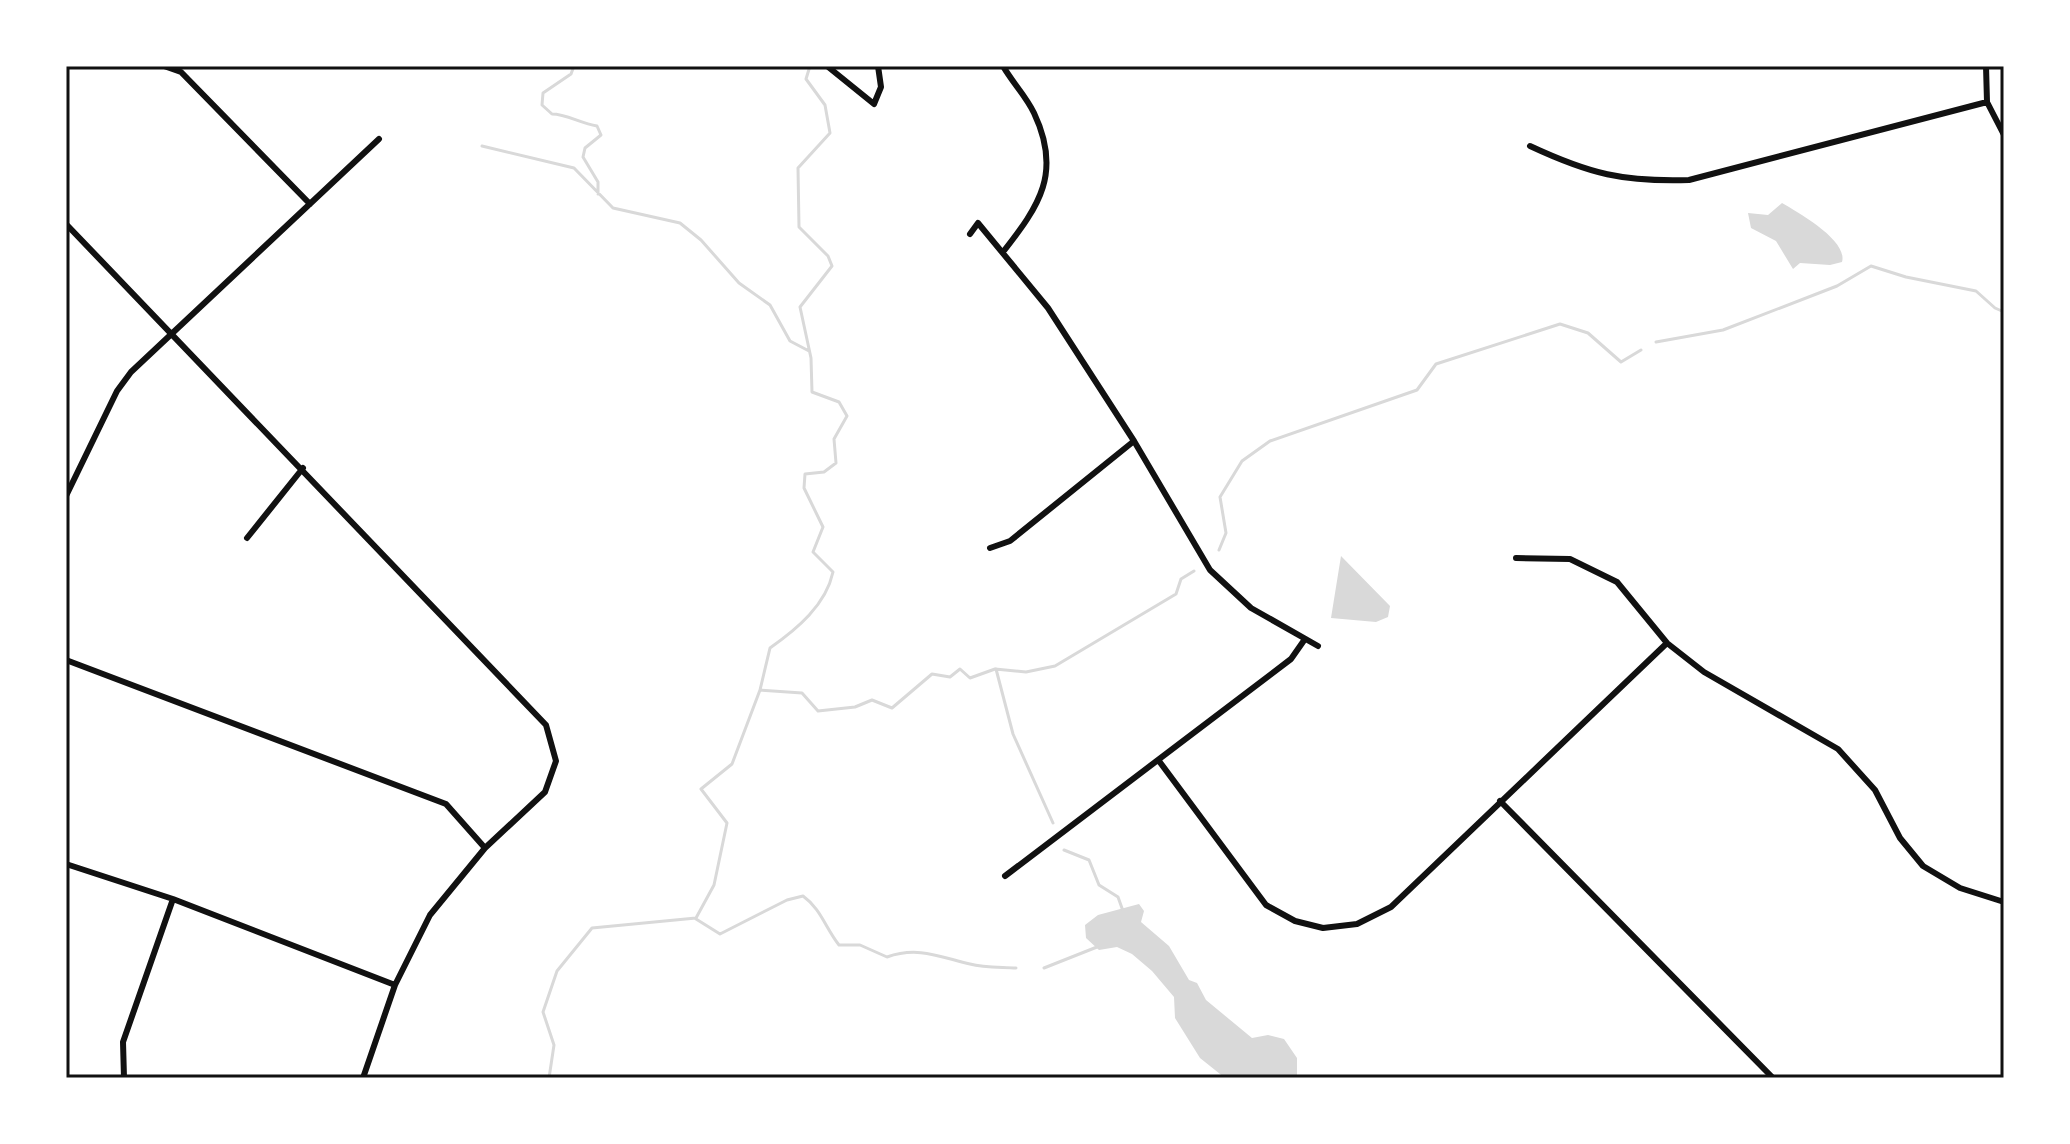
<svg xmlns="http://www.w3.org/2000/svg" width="2070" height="1144" font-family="Jost,sans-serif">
<rect width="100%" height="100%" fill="#fff"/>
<path fill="#d9d9d9" d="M1782,203c19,11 66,38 60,59l-12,3 -30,-2 -7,6 -17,-28 -25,-13 -3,-15 20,2z
M1341,556l49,50 -2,11 -12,5 -45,-4z
M1139,904l5,7 -3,11 28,24 20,34 8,3 9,17 46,38 16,-3 16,4 13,19v20h-72l-25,-20 -25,-40 -1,-21 -22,-26 -20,-17 -15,-7 -18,3 -13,-12 -1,-13 13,-10z"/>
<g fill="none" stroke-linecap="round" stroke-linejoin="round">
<path stroke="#d9d9d9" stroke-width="3" d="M574,66l-3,8 -28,19 -1,12 10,9c14,0 28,9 45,12l4,9 -16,13 -2,9 15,25v12
M482,146l92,22 39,40 67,15 21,17 38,43 31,22 20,36 19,10
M1656,342l67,-12 114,-44 34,-20 35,11 70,14 19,17 9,4
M1219,550l7,-17 -6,-36 22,-36 28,-20 147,-51 19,-26 124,-40 28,9 33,29 20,-12
M996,669l17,65 40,89
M760,690l42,3 16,18 37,-4 17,-7 20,8 40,-34 18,3 10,-8 10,9 25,-9 31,3 29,-6 121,-72 5,-15 13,-8
M1064,850l25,10 10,25 19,12 5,14
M696,919l24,15 67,-34 16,-4c18,13 22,31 36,49h21l27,12c31,-11 53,0 83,7 14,4 31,3 46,4
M1044,968l53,-21
M549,1078l5,-33 -11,-33 14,-41 35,-43 104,-10 18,-33 13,-62 -26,-34 31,-25 28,-74 10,-42c27,-19 56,-43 63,-76l-20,-20 10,-25 -19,-39 1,-14 19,-2 12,-9 -2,-24 13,-23 -8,-14 -27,-10 -1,-34 -11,-51 32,-41 -4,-10 -29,-29 -1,-59 32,-35 -5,-28 -19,-26 4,-13"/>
<path stroke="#111" stroke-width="6" d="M164,66l17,6 129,132
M827,66l47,38 7,-17 -3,-21
M1986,66l1,36 17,33
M1530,146c60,28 93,36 159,34l298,-78
M66,224l480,501 10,36 -11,31 -60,56 -55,67 -35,70 -32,93
M970,234l8,-11 70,85 86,133 76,129 41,38 67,38
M1003,252c37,-47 59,-80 31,-139 -8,-17 -22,-31 -31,-47
M66,496l51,-105 14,-19 248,-233
M247,538l56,-70
M990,548l20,-7 124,-100
M1516,558l54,1 47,23 50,61 37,29 134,77 37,41 25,48 23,28 37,22 44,14
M66,660l380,144 39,44
M1159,761l107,144 29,16 28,7 34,-4 34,-17 276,-264
M1500,801l273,277
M66,864l107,35 222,86
M1005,876l286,-217 14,-20
M124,1078l-1,-36 50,-143"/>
</g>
<rect width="2070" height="1144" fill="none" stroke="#ffffff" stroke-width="136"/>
<rect x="68" y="68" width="1934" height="1008" fill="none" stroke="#111" stroke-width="3"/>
</svg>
